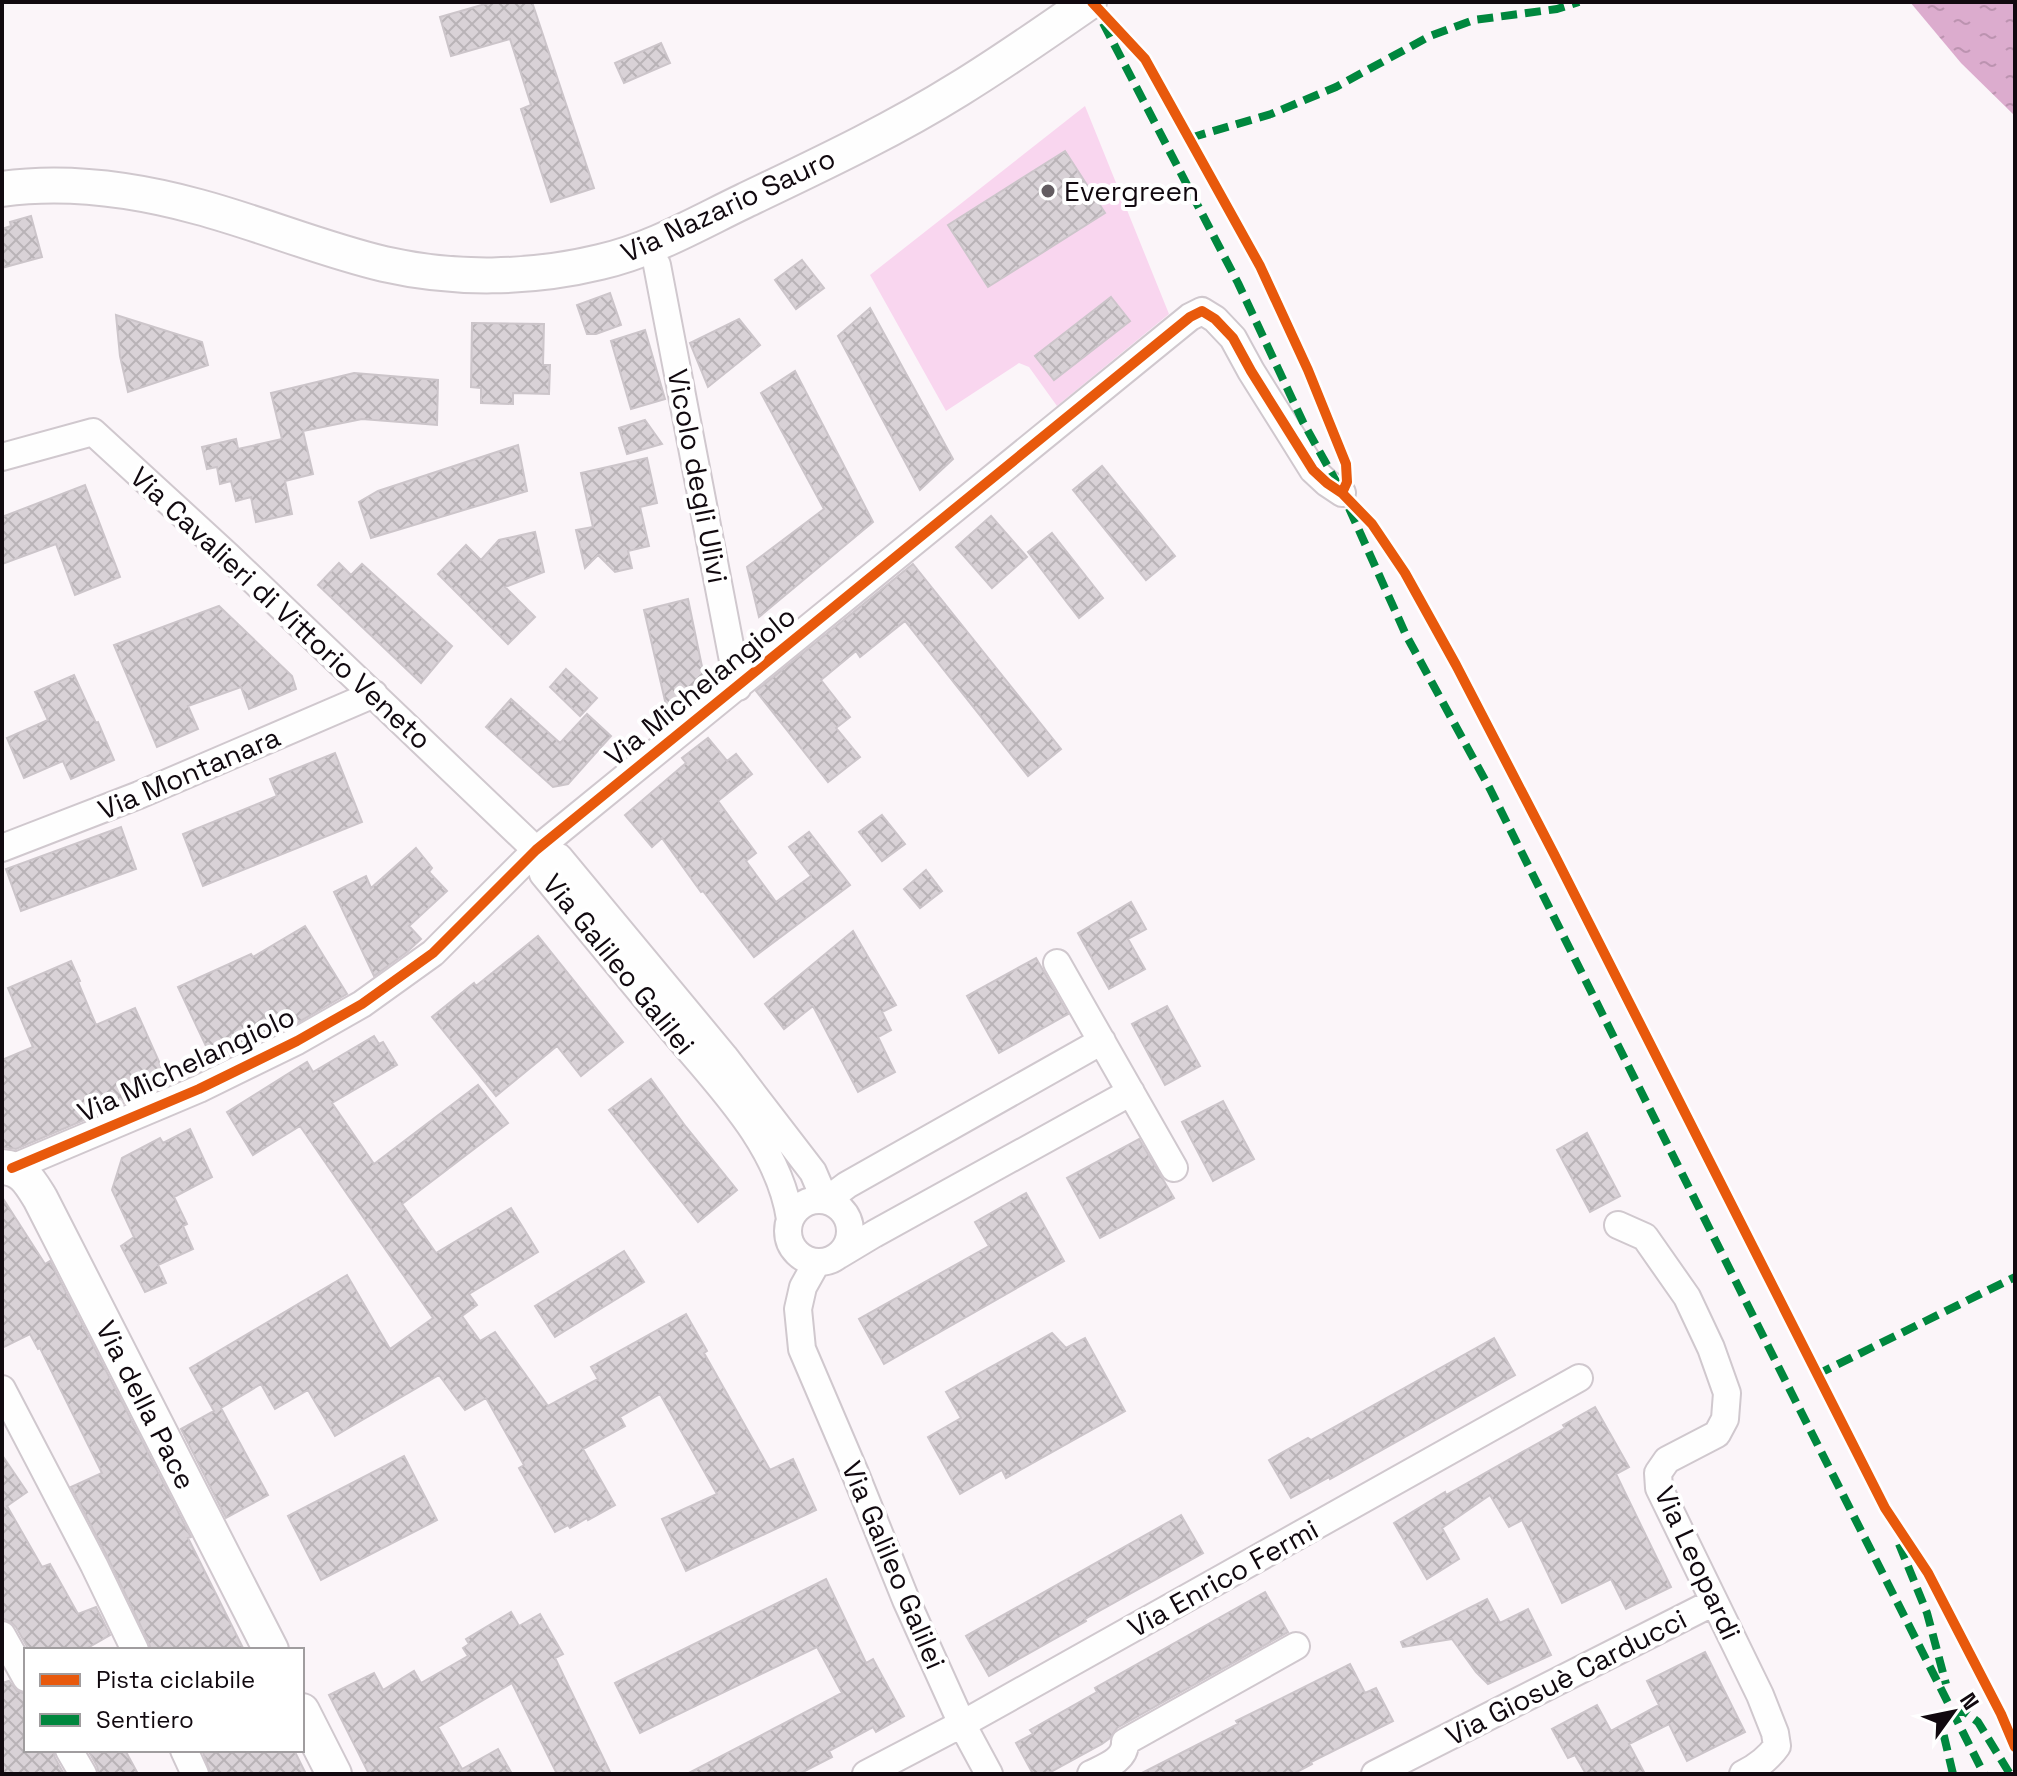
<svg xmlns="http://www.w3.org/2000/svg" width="2017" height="1776" font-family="'Space Grotesk',sans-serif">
<defs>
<pattern id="water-ripples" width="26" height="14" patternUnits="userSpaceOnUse" patternTransform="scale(2)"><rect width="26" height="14" fill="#dcacce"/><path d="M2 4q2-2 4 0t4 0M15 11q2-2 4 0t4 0" fill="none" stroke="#bc93b0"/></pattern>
<pattern id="building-cross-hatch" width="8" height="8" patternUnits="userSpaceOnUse" patternTransform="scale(2)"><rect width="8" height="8" fill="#d9d2d7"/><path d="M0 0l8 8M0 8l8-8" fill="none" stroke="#b9b3b7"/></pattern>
</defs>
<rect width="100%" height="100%" fill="#fbf5f9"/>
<path fill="#f9d6ef" d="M1085,106l84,208 -112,92 -28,-39 -10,-4 -73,48 -76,-136z"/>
<path fill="url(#water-ripples)" d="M1910,2h105v114l-54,-53z"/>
<path fill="url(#building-cross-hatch)" stroke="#ccc5ca" stroke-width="2" d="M492,2h40l62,186 -43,14 -30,-93 10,-4 -21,-66 -59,17 -11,-39z
M661,43l9,20 -46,20 -9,-20z
M1065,151l40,62 -117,74 -40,-62z
M31,216l11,41 -40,11v-39l9,-3 -1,-4z
M802,260l22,28 -28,21 -21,-29z
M610,293l11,32 -25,9h-9l-10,-29z
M1111,297l19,24 -76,59 -19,-24z
M870,308l83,151 -33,31 -82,-154z
M116,315l86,27 6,23 -80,27 -8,-36z
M739,319l21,26 -52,42 -18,-44z
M472,323l72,1 -1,41h7l-1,29 -36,-1v11l-32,-1v-15l-10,-1z
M645,330l20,69 -34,10 -20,-68z
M795,371l78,151 -114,95 -12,-50 77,-58 -63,-116z
M354,373l84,7 -1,45 -75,-6 -59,12 10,43 -28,7 7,33 -36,8 -5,-25 -15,4 -5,-20 -11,3 -3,-17 -10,2 -5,-22 34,-8 2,10 44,-10 -11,-46z
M645,420l17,24 -35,10 -8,-26z
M518,445l9,46 -156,47 -12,-36 19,-11z
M647,458l10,45 -17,4 9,39 -21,5 4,17 -17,4 -17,-17 -13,13 -9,-38 17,-3 -12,-54z
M1102,466l73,90 -29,24 -73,-90z
M85,485l35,92 -45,18 -19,-51 -54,20v-47z
M991,516l36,41 -35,31 -36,-41z
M535,532l9,40 -39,15 30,30 -27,27 -70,-70 28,-29 15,15 18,-20z
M1052,533l51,65 -24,20 -51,-66z
M339,563l12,12 11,-11 90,82 -31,37 -103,-98z
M913,564l148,185 -33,27 -123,-155 -45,36 -4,-6 -35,29 29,37 -14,11 24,29 -32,25 -72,-91z
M688,599l18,87 -40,19 -22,-95z
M219,606l73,70 4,13 -47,20 -8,-22 -53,19 10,23 -41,18 -43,-102z
M566,669l31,29 -17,18 -30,-29z
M74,675l22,48 2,-1 16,38 -43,19 -8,-18 -39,17 -17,-40 41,-18 -13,-28z
M511,699l49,44 27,-29 24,22 -43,48 -15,3 -67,-60z
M708,738l19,23 9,-7 16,20 -34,27 38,52 -10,8 30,41 35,-26 -22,-29 20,-15 41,53 -96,72 -51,-66 -2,1 -39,-54 -10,9 -27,-32 61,-52 -4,-5z
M335,753l27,69 -159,64 -20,-52 94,-38 -7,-17z
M882,815l23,29 -23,17 -23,-29z
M121,827l15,42 -115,42 -15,-42z
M416,848l16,20 -3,4 18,19 -38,35 12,13 -14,13 -33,24 -40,-84 32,-16 5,12z
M926,870l16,21 -22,17 -16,-19z
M1131,902l15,27 -18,10 17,30 -36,20 -31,-56z
M305,926l42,68 -57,33 -76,36 -36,-76 73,-33 2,3z
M853,931l43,74 -14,7 9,18 -13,7 17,35 -37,20 -45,-86 -29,23 -19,-25z
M538,936l85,106 -42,34 -24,-30 -61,50 -64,-79 42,-34 2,3z
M1036,958l32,56 -69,39 -32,-57z
M71,961l9,20 -2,1 18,43 39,-17 34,76 -153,65 -14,-2v-87l31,-13 -25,-59z
M1167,1006l33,60 -35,19 -33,-61z
M374,1036l5,8 4,-2 14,23 -65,38 42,61 104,-79 30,38 -106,81 34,49 75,-45 27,44 -69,42 8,11 -15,11 18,25 15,-9 53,74 50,-27 -7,-12 95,-53 21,37 -3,2 66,117 23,-11 23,51 -130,61 -24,-52 55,-25 -57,-100 -40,23 5,9 -42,23 32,56 -27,15 -1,-2 -17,10 -2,-3 -13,7 -36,-64 5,-3 -38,-67 -21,12 -26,-35 -104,61 -27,-46 -33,19 -14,-25 -40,24 47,87 -42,23 -45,-89 33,-18 -24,-43 157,-93 43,74 43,-31 -133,-192 -47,29 -26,-43 80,-50 6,10z
M651,1079l35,48 51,63 -39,32 -89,-112z
M1223,1101l31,58 -41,22 -31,-59z
M190,1129l22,48 -38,20 13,27 -4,2 10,23 -35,16 8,18 -21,9 -24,-46 13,-9 -22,-47 10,-32 38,-20 3,5z
M1587,1133l33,63 -30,16 -33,-62z
M1139,1139l35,59 -74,40 -33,-60z
M1026,1193l38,68 -180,103 -25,-45 130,-73 -14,-24z
M2,1197l43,67 5,-3 141,276 -3,1 56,112h-93l-2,-7 -41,-85 -37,-71 31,-14 -62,-125 -2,1 -8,-15 -28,14z
M624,1251l20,31 -89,55 -20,-31z
M1052,1333l14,15 19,-10 40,73 -119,67 -4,-8 -42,24 -32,-57 33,-19 -15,-26z
M1494,1338l21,37 -185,104 -1,-2 -38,21 -22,-38 39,-22 3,2z
M1595,1407l34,60 -13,7 55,113 -45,22 -15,-30 -49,24 -40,-83 -13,7 -19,-32 -48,33 17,31 -32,20 -33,-56 51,-31 1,3 119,-67 -2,-3z
M2,1455l25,37 -20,14 35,61 8,-3 28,50 18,-7 14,28 -26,15h-55l-13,-23 -5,-5 -9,-4z
M404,1456l33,64 -116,60 -33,-64z
M1181,1515l22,38 -118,66 1,2 -97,55 -23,-40z
M826,1579l40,84 7,-4 31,57 -28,16 -3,-5 -44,24 3,6 -33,17h-112l155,-81 -25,-46 -177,86 -25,-50z
M1265,1592l23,40 -171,96 -7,10 -8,6 -55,30h-14l-17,-31 17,-9 -3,-4 67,-38 -2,-4z
M1487,1599l13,24 28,-14 23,46 -63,29 -12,-12 -24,-33 -49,8 -2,-5z
M511,1612l8,14 21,-12 23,40 -8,4 56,116h-54l-45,-91 -74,44 24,42 36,-20 14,25h-143l-40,-79 45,-22 9,17 31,-19 7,12 47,-27 -5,-8 6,-4 -3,-5z
M1705,1652l40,80 -58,29 -18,-37 -40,20 16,30h-59l-11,-19 -7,3 -16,-29 45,-24 14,26 48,-26 -12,-24z
M1350,1664l15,29 11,-5 17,33 -82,41 1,2 -19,10h-153l98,-50 -2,-3z
M9,1681l8,10 9,3v56h27l2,8 9,16h-62v-91z
M88,1750h37l13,24h-39l-2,-8z
M202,1750h92l12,24h-95z"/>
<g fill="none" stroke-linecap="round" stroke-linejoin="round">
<g stroke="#d0c8ce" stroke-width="30">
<path id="minor" d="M657,265l81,422
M2,457l91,-25 134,123 309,295 23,7 165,199 89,116 6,14 3,13
M2,848l137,-53 235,-101
M536,850l7,24c42,50 83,101 125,151 47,57 111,118 122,194
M1057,963l117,205
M12,1168l187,-79 98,-48 65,-37 71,-51 103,-103 654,-533 12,-6 13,8 18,19 18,33 62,99 14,13 15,10
M788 1231a31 31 0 1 1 62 0a31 31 0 1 1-62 0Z
M830,1202l5,-8 12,-9 255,-144
M1618,1225l27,12 42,60 24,51 16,45 -2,26 -8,15 -50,26 -9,13 1,15 101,207 15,38 2,13c-9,13 -20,21 -34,28
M839,1255l35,-21 257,-142
M817,1262l-14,25 -5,22 4,40 53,124 51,127 56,124 27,50
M2,1389l92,176 41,85
M2,1635l24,43
M69,1750l14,24
M184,1750l11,24
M866,1774l107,-56 606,-340
M1091,1774c14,-7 35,-14 34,-32l171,-96
M1375,1774l339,-172"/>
</g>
<g stroke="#d0c8ce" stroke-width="38">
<path id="major" d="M2,189c65,-9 135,1 197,18 63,17 122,42 185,57 70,16 146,15 216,-2 50,-11 98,-39 144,-61 73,-35 146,-69 215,-112 44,-27 87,-57 130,-87
M2,1167c21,1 28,15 38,31l231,452
M302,1711l32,63"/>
</g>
<use href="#minor" stroke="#fefefe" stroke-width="26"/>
<use href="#major" stroke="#fefefe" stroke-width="34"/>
<path stroke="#00873e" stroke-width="8" stroke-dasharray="16 8" stroke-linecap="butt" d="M1103,23l135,260 65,139 34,61
M1190,138l81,-24 65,-27 94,-51 44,-16 83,-11 22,-7
M1349,508l57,127 84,154 301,603 193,382
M1816,1375l199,-98
M1899,1544l28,69 19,71
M1953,1711l12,1 13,10 32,52
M1953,1774l-10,-42 1,-10 9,-11"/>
<g stroke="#fff" stroke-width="15">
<path id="cycleway" d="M1092,2l53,57 115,207 48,104 38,94 1,18 -5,11
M12,1168l187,-79 98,-48 65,-37 71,-51 103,-103 654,-533 12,-6 13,8 18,19 18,33 62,99 14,13 15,10 30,31 33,49 51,92 98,189 331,654 43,65 73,141 14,33"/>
</g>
<use href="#cycleway" stroke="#e8590c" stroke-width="10"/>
</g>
<circle fill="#635c61" stroke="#fff" stroke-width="3" cx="1048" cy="191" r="8"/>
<g text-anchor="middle" stroke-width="8" stroke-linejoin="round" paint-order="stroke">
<g font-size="28" fill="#11090f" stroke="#fff" text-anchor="start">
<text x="1064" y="201">Evergreen</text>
</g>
<g font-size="28" fill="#11090f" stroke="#fff">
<text transform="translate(728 205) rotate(-25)" y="10">Via Nazario Sauro</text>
<text transform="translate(698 476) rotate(79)" y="10">Vicolo degli Ulivi</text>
<text transform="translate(281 608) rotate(43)" y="10">Via Cavalieri di Vittorio Veneto</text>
<text transform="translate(700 686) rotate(-39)" y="10">Via Michelangiolo</text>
<text transform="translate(189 773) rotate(-23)" y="10">Via Montanara</text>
<text transform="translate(619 964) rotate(51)" y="10">Via Galileo Galilei</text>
<text transform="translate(186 1064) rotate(-25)" y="10">Via Michelangiolo</text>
<text transform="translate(146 1405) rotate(63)" y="10">Via della Pace</text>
<text transform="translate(1698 1563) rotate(65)" y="10">Via Leopardi</text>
<text transform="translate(894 1565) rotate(67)" y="10">Via Galileo Galilei</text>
<text transform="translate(1223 1578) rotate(-29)" y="10">Via Enrico Fermi</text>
<text transform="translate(1566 1677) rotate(-27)" y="10">Via Giosuè Carducci</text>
</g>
</g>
<rect width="2017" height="1776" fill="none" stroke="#11090f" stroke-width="8"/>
<rect x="24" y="1648" width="280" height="104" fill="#ffffff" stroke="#a09d9f" stroke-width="2"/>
<rect x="40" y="1674" width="40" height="12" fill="#e8590c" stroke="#a09d9f" stroke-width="2"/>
<text x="96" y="1688" font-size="24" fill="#11090f">Pista ciclabile</text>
<rect x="40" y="1714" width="40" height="12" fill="#00873e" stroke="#a09d9f" stroke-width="2"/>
<text x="96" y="1728" font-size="24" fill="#11090f">Sentiero</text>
<g transform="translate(1953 1712) rotate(57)" stroke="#ffffff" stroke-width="6" paint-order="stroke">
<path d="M0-6L14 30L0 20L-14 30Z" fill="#11090f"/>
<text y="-12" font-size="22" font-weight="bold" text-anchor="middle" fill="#11090f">N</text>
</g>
</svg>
